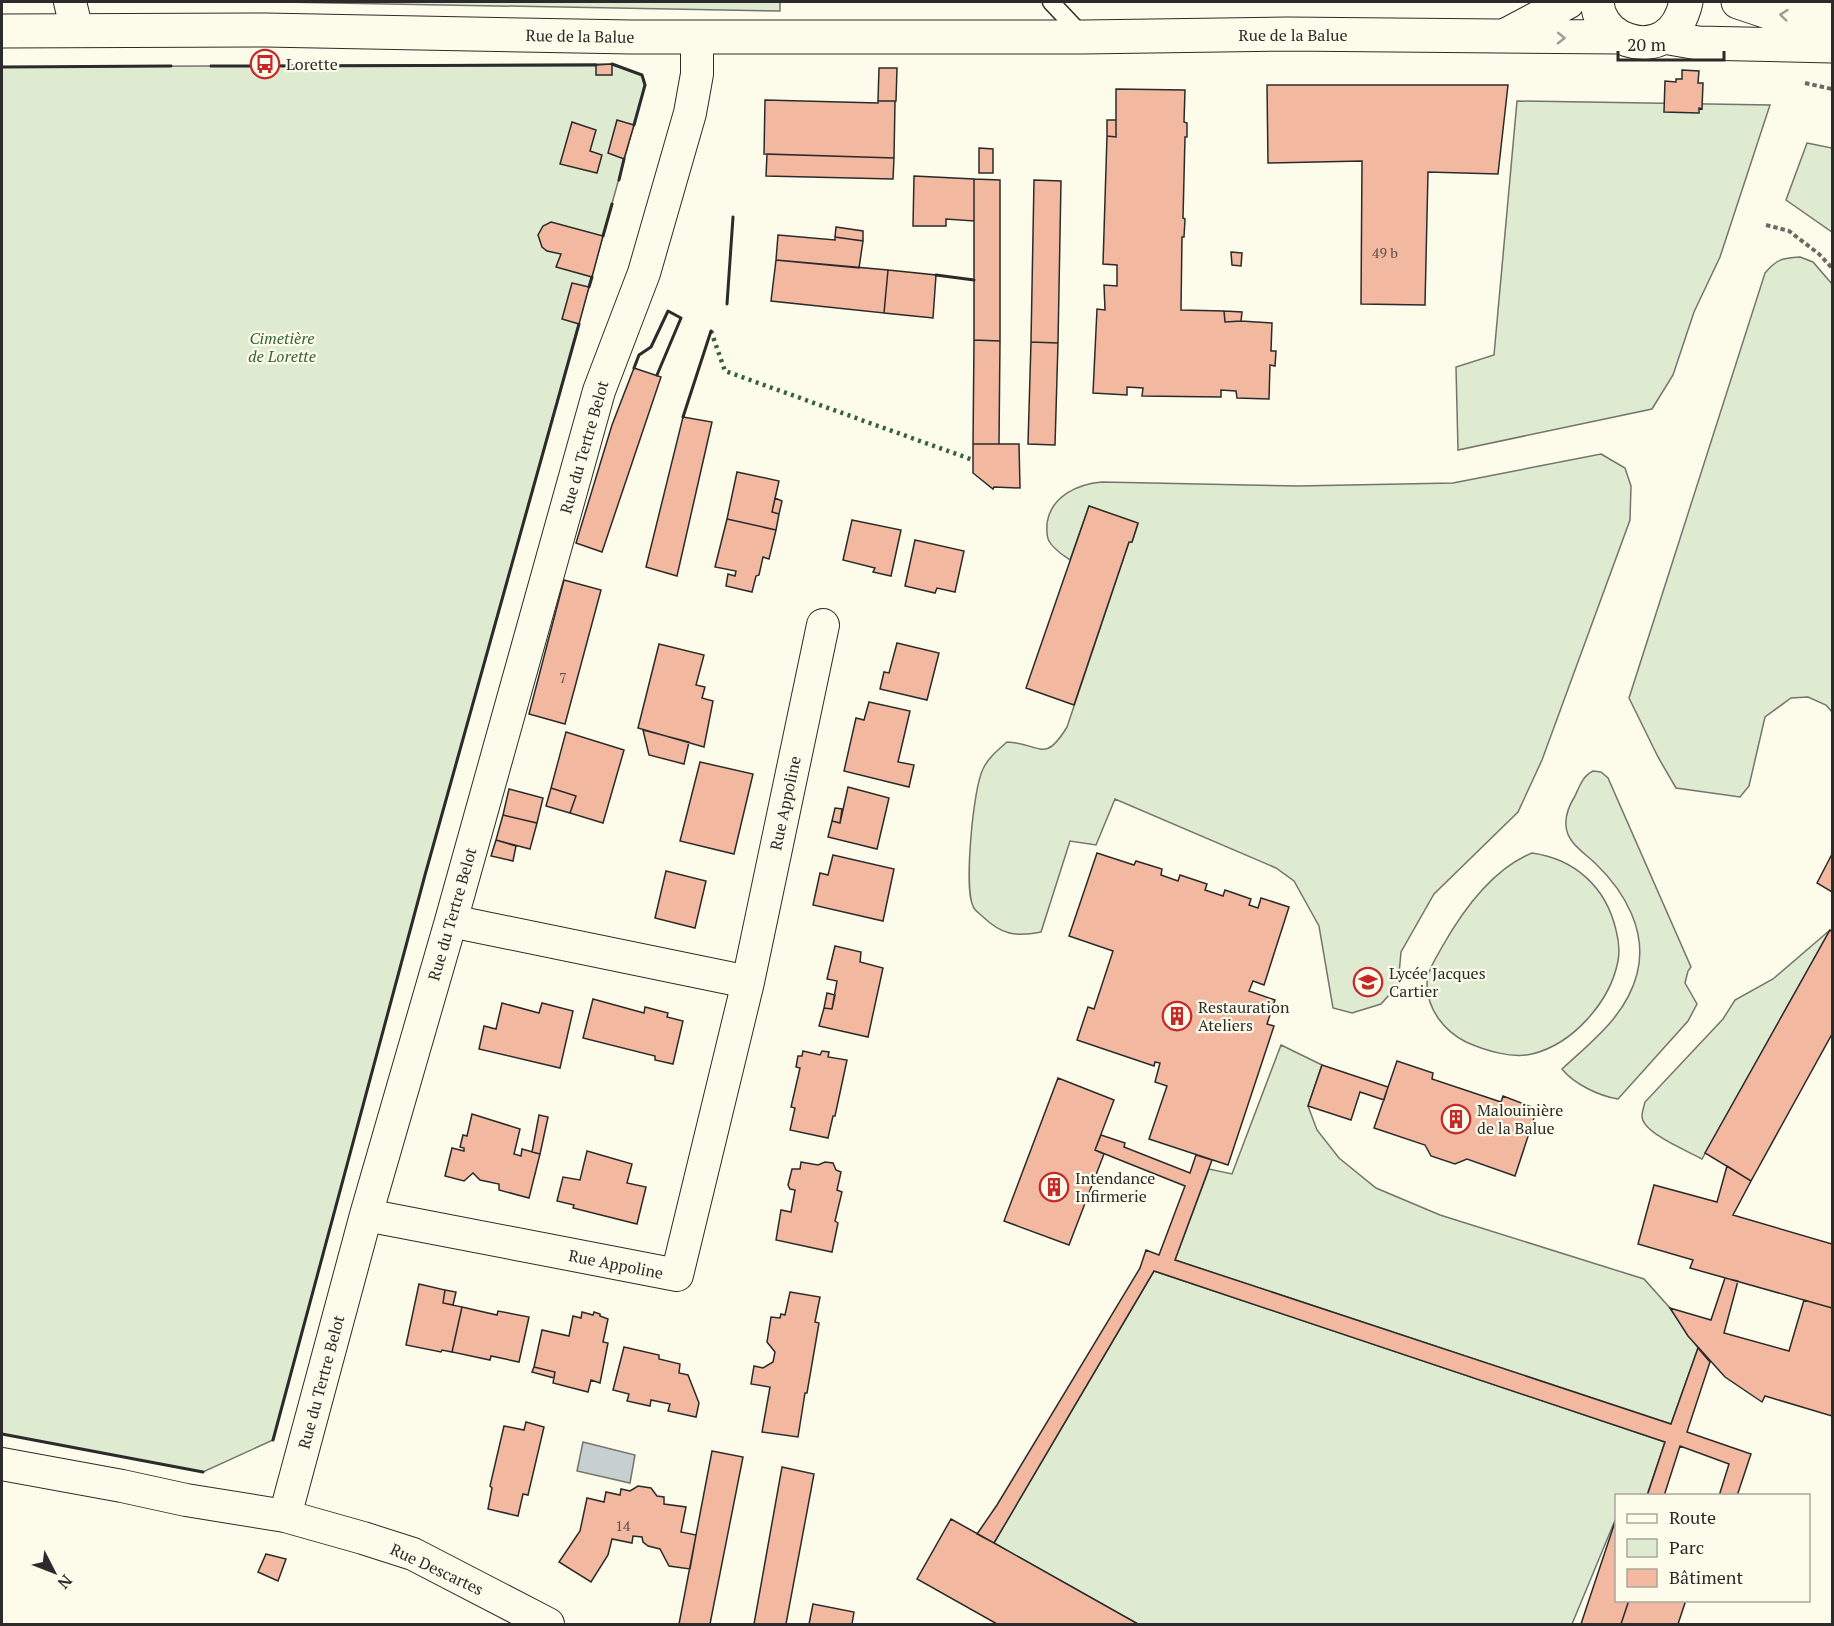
<svg xmlns="http://www.w3.org/2000/svg" width="1834" height="1626" font-family="'PT Serif',serif">
<rect width="100%" height="100%" fill="#fdfbea"/>
<path fill="#deebd1" stroke="#74746e" stroke-width="1.5" d="M280,2h500v9z
M612,64l30,11 3,10 -220,790 -152,565 -70,32 -201,-38v-1367z
M1517,101l253,4 -50,152 -26,55 -21,63 -21,34 -194,41 -2,-83 38,-12z
M1807,143l25,5v84l-46,-32z
M1800,257l13,5 19,22v428l-6,-7 -18,-8 -17,1 -26,19 -16,69 -9,11 -64,-9 -18,-31 -29,-59 136,-425c12,-14 17,-15 35,-16z
M1601,454l24,14 6,18 -1,34 -88,240 -24,52 -84,82 -33,58 -3,33 -17,19 -29,9 -19,-5 -14,-82 -25,-45 -18,-13 -161,-69 -19,46 -26,-4 -29,91c-26,5 -39,3 -59,-16 -3,-3 -8,-6 -9,-10 -9,-18 0,-118 10,-137 5,-11 15,-19 24,-27 33,1 37,23 60,-15l62,-185h3l6,-18 -49,-18 -19,54c-7,-5 -16,-10 -21,-19 -3,-5 -2,-12 -2,-18 4,-27 31,-39 55,-41l196,4 155,-3z
M1593,771l8,1 7,6 83,189 -3,4 -3,12 12,21 -9,17 -70,78c-19,-3 -44,-15 -56,-30 30,-28 64,-53 75,-95 11,-42 -12,-82 -41,-110 -11,-11 -29,-21 -30,-38 -1,-10 4,-22 9,-30 5,-11 8,-20 18,-25z
M1532,853c43,6 74,34 84,77 3,11 4,20 2,31 -8,41 -45,83 -86,93 -20,5 -48,-4 -66,-12 -22,-11 -39,-33 -39,-58 0,-13 9,-26 15,-37 21,-37 50,-78 90,-94z
M1830,930l-128,229c-14,-8 -60,-26 -60,-43 0,-4 2,-10 3,-14l78,-83 12,-19 38,-21z
M1281,1045l41,20 -14,41 9,24 22,28 37,30 64,27 204,64 26,29 28,40 -27,76 -496,-164 34,-91 23,5z
M1154,1271l511,171 -18,53 -31,1v22l-44,106h-434l-144,-81z"/>
<path fill="#c7d0d0" stroke="#74746e" stroke-width="1.5" d="M583,1442l52,13 -5,28 -53,-12z"/>
<path fill="#f2b8a0" stroke="#2b2b2b" stroke-width="1.5" d="M612,64v11h-16v-10z
M879,68h18l-1,33h-18z
M1682,70l17,1 -1,12h5l-1,26 -3,-1v5l-35,-1 1,-31 11,1v-3h6z
M1267,85h241l-10,89 -70,-2 -3,133 -64,-1 1,-143 -94,2z
M1116,89l69,1 -1,32 3,1v14h-2l-2,81 2,1 -1,18h-2l-1,73 43,1 1,11 16,-1 31,2 -1,28h5l-1,15 -5,-1 -1,34 -32,-1 -1,-7 -15,-1v7l-79,-1 1,-8 -16,-1v8l-34,-2 4,-84 8,1 -1,-25 13,1v-21l-14,-1 4,-128 9,1z
M765,100l113,3v-2h17l-1,57 -130,-4z
M617,120l17,5 -10,34 -16,-6z
M1107,120h9v17l-9,-1z
M572,122l24,8 -6,21 12,4 -5,18 -37,-9z
M979,148l14,1v24h-14z
M767,154l127,4 -1,21 -127,-3z
M914,176l60,3v42l-28,-2v7h-33z
M974,179l26,1v161l-26,-1z
M1034,180l27,1 -3,162 -27,-1z
M551,222l52,14 -11,41 -36,-10 5,-13 -14,-3 -5,-4 -4,-12 5,-9z
M836,227l27,4v10l-28,-4z
M778,235l57,5v-3l28,4 -4,27 -83,-8z
M1231,252l11,1 -1,13 -9,-1z
M776,260l112,10 -4,43 -113,-12z
M888,270l48,5 -3,43 -49,-5z
M572,283l17,4 -10,37 -17,-5z
M1224,311l18,1 -1,9 -16,1z
M974,340l26,1 -1,103h-26z
M1031,342l27,1 -3,102 -27,-1z
M634,368l27,9 -59,175 -26,-9 36,-118z
M683,417l29,5 -35,154 -31,-9z
M973,444h46l1,44 -26,-1 -1,2 -20,-16z
M737,472l42,9 -7,31 7,2 -3,16 -49,-11z
M775,498l7,3 -3,13 -7,-2z
M1089,506l49,17 -6,19h-3l-55,163 -48,-17z
M727,519l49,11 -7,29 -6,-2 -4,18 -3,1 -4,16 -26,-6 2,-12 7,2 1,-5 -21,-4z
M852,520l49,10 -10,46 -18,-4 2,-4 -32,-8z
M915,540l49,11 -9,41 -18,-4 -2,5 -30,-7z
M564,580l37,10 -36,134 -36,-10z
M897,643l42,10 -12,47 -47,-11 4,-17 5,1z
M659,644l45,11 -8,30 9,2 -3,11 11,3 -9,46 -66,-19z
M869,702l41,9 -12,51 16,3 -5,22 -65,-16 12,-53 8,2z
M643,730l46,12 -5,22 -35,-9z
M566,732l58,18 -21,73 -33,-10 6,-17 -25,-8z
M700,762l53,12 -19,80 -54,-13z
M848,787l41,11 -12,51 -49,-12 4,-16 8,2z
M551,788l25,8 -6,17 -24,-7z
M509,789l34,9 -6,25 -34,-8z
M835,808l7,1 -2,14 -8,-2z
M503,815l34,8 -7,26 -34,-9z
M496,840l20,6 -3,15 -22,-5z
M1097,853l37,12 2,-4 26,8 -1,6 17,6 2,-6 27,9 -2,6 18,6 2,-6 26,9 -2,6 9,3 3,-10 28,9 -25,78 -11,-4 -4,10 26,9 -8,24 7,2 -46,139 -79,-26 18,-53 -12,-4 5,-19 -5,-1 -1,4 -77,-26 11,-33 6,2 19,-58 -44,-15z
M1832,854v38l-15,-9z
M833,855l61,14 -11,52 -70,-16 7,-32 8,2z
M666,871l40,10 -11,47 -40,-10z
M1830,930l2,2v102l-81,147 -46,-28z
M835,946l26,6 -1,10 23,6 -15,69 -49,-11 5,-18 8,1 5,-28 -10,-2z
M827,993l8,2 -3,14 -8,-1z
M593,999l51,14 1,-6 23,6 -1,4 16,4 -10,43 -18,-4v-4l-72,-18z
M502,1003l37,10 3,-10 31,8 -13,57 -81,-19 5,-23 12,3z
M803,1051l17,4 2,-4 7,1 -1,5 19,3 -12,56h-2l-5,22 -38,-8 5,-22 -4,-1 9,-39 -4,-1 2,-11h4z
M1397,1061l36,12 -1,6 69,23 2,-6 34,13 -22,67 -48,-17 -12,5 -24,-8 -6,-11 -51,-17z
M1322,1065l66,22 -4,13 -24,-8 -9,28 -43,-14z
M1058,1078l56,22 -19,50 9,4 -35,91 -65,-24z
M472,1114l48,15 -6,25 7,2 1,-7 18,5 -11,44 -30,-8v-6l-19,-4 -7,-7 -9,8 -19,-5 7,-28 12,3v-3l-4,-1 3,-12 4,1z
M539,1115l9,2 -8,37 -8,-2z
M1101,1135l24,8 -1,4 66,26 6,-18 16,5 -37,100 496,164 27,-76 12,14 -23,70 64,22 -14,42h-18l10,-32 -49,-18 -16,50h-17l18,-54 -511,-171 -160,272 -17,-9 20,-29 143,-237 6,-18 13,5 26,-69 -90,-36z
M587,1151l45,13 -5,19 19,4 -9,37 -64,-16 1,-3 -17,-4 6,-24 17,3z
M801,1162l17,3 7,-3 8,1 3,7 5,2 -4,18 5,2 -7,29 3,2 -6,29 -56,-12 5,-30 10,2 4,-22 -5,-1 -2,-4 4,-16h8z
M1727,1166l24,15 -18,34 99,29v64l-142,-40 3,-8 -55,-16 16,-59 63,17z
M1725,1278l13,3 -14,52 65,18 15,-51 28,8v108l-67,-20 -3,6 -37,-25 -37,-41 -18,-28 41,12z
M419,1284l26,6 -2,13 19,4 -10,45 -10,-2 -1,2 -35,-7z
M445,1290l11,2 -3,13 -10,-2z
M790,1292l30,5 -5,25 4,1 -12,70h-2l-7,44 -36,-5 8,-45 -19,-3 3,-18 9,2 10,-6 2,-10 -8,-10 4,-25 9,1 1,-4 4,1z
M462,1307l35,8 1,-4 31,6 -10,45 -28,-6 -1,4 -38,-8z
M582,1312l11,3 1,-3 6,2v2l8,3 -5,23 5,1 -8,40 -9,-3 -3,12 -35,-9 2,-11 -21,-5 8,-37 27,6 4,-20 8,2z
M624,1347l35,8v4l21,5 -1,9 9,2 11,28 -3,14 -28,-6 2,-7 -19,-4 -1,6 -23,-5 2,-7 -16,-4z
M534,1367l21,5 -1,6 -22,-6z
M526,1422l18,5 -16,68 -5,-1 -5,22 -30,-7 4,-21 -2,-2 14,-60 20,4z
M712,1451l31,6 -33,167h-31z
M782,1467l32,7 -28,150h-32z
M638,1486l13,2 6,8 7,1v7l22,3 -5,25 15,3 -6,34 -21,-3 -9,-17 -12,-3 -5,-4 -1,-5 -9,-1 -1,7 -20,-4 -4,16 -17,27 -32,-20 21,-31 7,-33 17,4 2,-10 14,3 1,-6 9,2z
M951,1519l43,24 144,81h-141l-80,-45z
M1616,1519v81h13l-8,24h-40z
M266,1554l20,5 -8,22 -20,-9z
M1629,1600h57l-8,24h-57z
M813,1604l41,8 -2,12h-43z"/>
<g fill="none" stroke-linecap="round" stroke-linejoin="round">
<g stroke="#2b2b2b" stroke-width="19">
<path id="service" d="M1051,2l32,34"/>
</g>
<g stroke="#2b2b2b" stroke-width="34">
<path id="minor" d="M70,2l7,29
M748,982l75,-357
M366,1215l311,60 71,-293 -297,-61
M2,1464l120,22 64,14 99,16 78,22 50,16 135,70
M285,1516l81,-301 85,-294 148,-530 45,-118 46,-160 7,-39v-37"/>
</g>
<g stroke="#2b2b2b" stroke-width="35">
<path id="primary" d="M1597,2c1,4 1,9 3,13 10,24 42,35 64,22 13,-8 19,-22 22,-35
M1738,2l39,13 55,3
M2,31l263,-1 366,7h453l203,-3 333,3
M1504,36l64,-34
M1664,37l34,6 134,3"/>
</g>
<path stroke="#6a6964" stroke-width="4" stroke-dasharray="4.5 3" stroke-linecap="butt" d="M1805,83l27,6
M1766,225l23,6 30,23 13,14"/>
<use href="#service" stroke="#fdfbea" stroke-width="16"/>
<use href="#minor" stroke="#fdfbea" stroke-width="32"/>
<use href="#primary" stroke="#fdfbea" stroke-width="33"/>
<path stroke="#34623c" stroke-width="4.5" stroke-dasharray="3 4.5" stroke-linecap="butt" d="M711,331l14,40 248,89"/>
<path stroke="#2b2b2b" stroke-width="3" d="M612,64l30,11 3,10 -11,40
M211,66l385,-1
M2,67l169,-1
M619,180l5,-21
M603,236l9,-32
M936,275l38,5
M589,287l3,-10
M727,304l6,-87
M634,368l5,-13 12,-8 17,-36 13,7 -24,57
M683,417l28,-86
M2,1434l201,38
M273,1440l152,-565 154,-551"/>
</g>
<defs><path id="oneway-chevron" d="M-2-3.5L2.5 0L-2 3.5" fill="none" stroke-width="1.6" stroke-linecap="round" stroke-linejoin="round" transform="scale(1.5)"/></defs>
<g stroke="#9e9d94">
<use href="#oneway-chevron" transform="translate(1784 15) rotate(-174)"/>
<use href="#oneway-chevron" transform="translate(1561 38) rotate(1)"/>
</g>
<defs>
<g id="bus-ring" transform="scale(1.5)"><circle r="9.5" fill="#fdfbea" stroke="#c62828" stroke-width="1.5"/><path d="M-5-6H5V4H4V6H2V4H-2V6H-4V4H-5ZM-3.5-4V0h7V-4ZM-3.5 1.2v1.5H-2V1.2ZM2 1.2v1.5H3.5V1.2Z" fill="#c62828"/></g>
<g id="school-ring" transform="scale(1.5)"><circle r="9.5" fill="#fdfbea" stroke="#c62828" stroke-width="1.5"/><path d="M0-5L7-2L0 1L-7-2ZM-4 1L0 2.5L4 1V4Q0 6-4 4Z" fill="#c62828"/></g>
<g id="building-ring" transform="scale(1.5)"><circle r="9.5" fill="#fdfbea" stroke="#c62828" stroke-width="1.5"/><path d="M-4-6H4V6H1V3H-1V6H-4ZM-2.5-4.3h1.7v1.8h-1.7ZM.8-4.3h1.7v1.8H.8ZM-2.5-1h1.7V.8h-1.7ZM.8-1h1.7V.8H.8Z" fill="#c62828"/></g>
</defs>
<g fill-rule="evenodd">
<use href="#bus-ring" x="265" y="64"/>
<use href="#school-ring" x="1368" y="982"/>
<use href="#building-ring" x="1177" y="1016"/>
<use href="#building-ring" x="1456" y="1119"/>
<use href="#building-ring" x="1054" y="1187"/>
</g>
<g text-anchor="middle" stroke-width="4.5" stroke-linejoin="round" paint-order="stroke">
<g font-size="14" fill="#5d4e48">
<text x="1385" y="258">49 b</text>
<text x="563" y="683">7</text>
<text x="623" y="1531">14</text>
</g>
<g font-size="16" fill="#2b2b2b" stroke="#fdfbea">
<text x="1293" y="41">Rue de la Balue</text>
<text transform="translate(580 36) rotate(1)" y="6">Rue de la Balue</text>
<text transform="translate(584 447) rotate(-74)" y="6">Rue du Tertre Belot</text>
<text transform="translate(785 803) rotate(-78)" y="6">Rue Appoline</text>
<text transform="translate(452 914) rotate(-74)" y="6">Rue du Tertre Belot</text>
<text transform="translate(616 1264) rotate(11)" y="6">Rue Appoline</text>
<text transform="translate(321 1382) rotate(-75)" y="6">Rue du Tertre Belot</text>
<text transform="translate(437 1569) rotate(25)" y="6">Rue Descartes</text>
</g>
<g font-size="16" fill="#2b2b2b" stroke="#fdfbea" text-anchor="start">
<text x="286" y="70">Lorette</text>
<text x="1389" y="979">Lycée Jacques<tspan x="1389" dy="18">Cartier</tspan></text>
<text x="1198" y="1013">Restauration<tspan x="1198" dy="18">Ateliers</tspan></text>
<text x="1477" y="1116">Malouinière<tspan x="1477" dy="18">de la Balue</tspan></text>
<text x="1075" y="1184">Intendance<tspan x="1075" dy="18">Infirmerie</tspan></text>
</g>
<g font-size="16" font-style="italic" fill="#34623c" stroke="#fdfbea">
<text x="282" y="344">Cimetière<tspan x="282" dy="18">de Lorette</tspan></text>
</g>
</g>
<rect width="1834" height="1626" fill="none" stroke="#2b2b2b" stroke-width="6"/>
<rect x="1615" y="1494" width="195" height="108" fill="#fdfbea" stroke="#a9a89e" stroke-width="1.5"/>
<rect x="1627" y="1514" width="30" height="9" fill="#fdfbea" stroke="#a9a89e" stroke-width="1.5"/>
<text x="1669" y="1524" font-size="18" fill="#2b2b2b">Route</text>
<rect x="1627" y="1539" width="30" height="18" fill="#deebd1" stroke="#a9a89e" stroke-width="1.5"/>
<text x="1669" y="1554" font-size="18" fill="#2b2b2b">Parc</text>
<rect x="1627" y="1569" width="30" height="18" fill="#f2b8a0" stroke="#a9a89e" stroke-width="1.5"/>
<text x="1669" y="1584" font-size="18" fill="#2b2b2b">Bâtiment</text>
<g transform="translate(54 1572) rotate(132)" stroke="#fdfbea" stroke-width="4.5" paint-order="stroke">
<path d="M0-4.5L10 22L0 15L-10 22Z" fill="#2b2b2b"/>
<text y="-9" font-size="16" font-weight="bold" text-anchor="middle" fill="#2b2b2b">N</text>
</g>
<path d="M1618 51v9h106v-9" fill="none" stroke="#2b2b2b" stroke-width="3"/>
<text x="1627" y="51" font-size="18" fill="#2b2b2b" stroke="#fdfbea" stroke-width="4.5" paint-order="stroke">20 m</text>
</svg>
